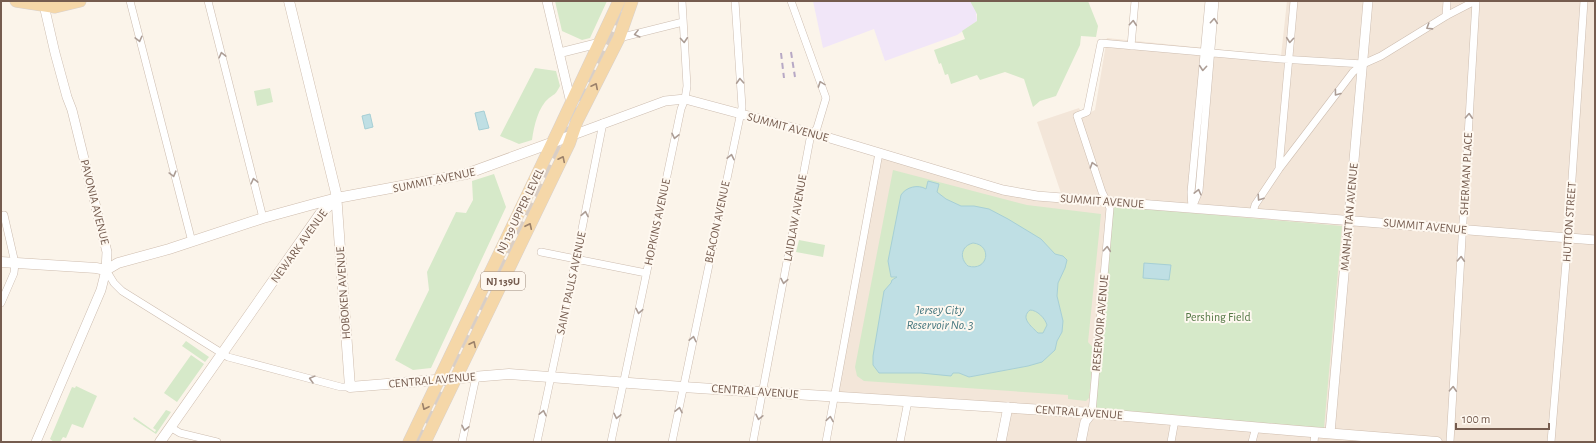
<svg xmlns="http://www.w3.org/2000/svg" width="1596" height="443" font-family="'Alegreya Sans',sans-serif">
<rect width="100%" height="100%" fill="#fbf4ea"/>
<path fill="#f3e6d9" d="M1287,1h308v441h-597l8,-32 -170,-11 38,-243 190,46 -27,-80 42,-14 4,8 12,-6 12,-72 174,18z"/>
<path fill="#f1e6f8" d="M813,1h186l-23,13 1,7 -20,14 -72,26 -11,-32 -51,19z"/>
<path fill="#d6e9c9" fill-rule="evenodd" d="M555,1h52l-17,37 -8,2 -20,-9z
M970,1h118l10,25 -2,11 -15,-1 -1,9 -24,51 -16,5 -7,6 -9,-28 -19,-7 -25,8 -3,-5 -26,9 -3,-10 -3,1 -4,-12 -2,1 -5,-14 31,-11 -3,-8 15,-10v-7z
M535,68l21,3 4,15c-5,9 -4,7 -11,12 -11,9 -15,28 -17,42l-13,4 -19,-8z
M270,88l3,14 -16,4 -3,-15z
M893,170l134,35 74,9 -13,128 6,7 -5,49 -3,3 -18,-2v-4l-204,-14 -7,-5 -2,-9zM928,181l11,3 -2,8 9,7 15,7h13l67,33 14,15 8,2 2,12 -7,15 -1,13 6,25 -1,11 -5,9 -2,9 -27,16 -59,11 -10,-4h-80l5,-82 13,-14h-6l-3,-16 37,-73 1,1z
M494,174l12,33 -75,161 -18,2 -18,-10 34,-70 -2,-18 29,-60 10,1 7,-13 -1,-19z
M1112,206l230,20 -18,202 -229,-19z
M799,240l26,5 -2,12 -27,-5z
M962 255a12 12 0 1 1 24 0a12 12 0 1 1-24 0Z
M1030,310c7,0 15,8 17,15l-4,8h-5c-7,-7 -18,-15 -8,-23z
M186,341l23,16 -4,5 -23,-16z
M191,355l13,9 -27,38 -13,-9z
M76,386l21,10 -14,32 -11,-4 -6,14 -3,-1 -3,5h-6l-4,-3 22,-52 3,1z
M166,410l5,2 -15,22 -23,-15 1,-2 21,15 1,-2 -3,-2z"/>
<path fill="#bfdfe4" stroke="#a6cfd5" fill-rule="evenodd" d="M484,111l5,17 -10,2 -4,-17z
M370,114l3,13 -8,2 -3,-13z
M928,181l11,3 -2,8 9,7 15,7h13l15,3 19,10 33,20 14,15 8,2 4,4 -2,8 -7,15 -1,13 6,25 -1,11 -5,9 -2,9 -13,12 -14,4 -59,11 -10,-4h-6l-2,3 -30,-3h-42l-6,-8v-9l11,-65 7,-8 1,-3 5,-3h-6l-3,-16 13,-66c5,-8 17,-11 25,-6zM973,243c20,2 15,29 -5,23 -9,-8 -7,-20 5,-23zM1030,310c7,0 15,8 17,15l-4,8h-5c-7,-7 -18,-15 -8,-23z
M1144,263l27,2 -2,15 -26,-2z"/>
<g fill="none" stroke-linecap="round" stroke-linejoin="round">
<path stroke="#dacec3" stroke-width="14" stroke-dasharray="14 7" stroke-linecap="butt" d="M416,442l193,-402 16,-39"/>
<g stroke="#cdbdb0" stroke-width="8">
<path id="minor" d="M130,1l62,241
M208,1l55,217
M1209,1l-18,191 1,16 7,-17 16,-190
M1446,16l1,-15
M619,38l64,-16
M1131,46l4,-45
M1279,168l15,-167
M1253,213l2,-8 24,-36 74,-97 10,-8 18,-8 65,-40 29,-15
M541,252l105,21
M106,270l8,13 8,8 106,66 113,30h9
M1,303l13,-30 1,-10 -11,-48
M1092,413l18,-205 -8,-16 -25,-76 10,-4 14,-69 180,16 82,5
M170,427l10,6 37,9
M462,442l14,-65
M537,442l39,-183 27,-136
M611,442l70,-333 4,-10 2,-13 -5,-85
M672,442l70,-335 -7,-106
M753,442l57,-303 7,-11 9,-30 -35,-97
M826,442l53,-289
M900,442l8,-41
M1171,442l4,-22
M1252,442l4,-15
M1314,442l1,-9
M1450,442l26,-441
M1551,442l17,-204 16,-237"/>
</g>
<g stroke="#cdbdb0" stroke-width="10">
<path id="tertiary" d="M547,1l24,102
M559,53l40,-10
M573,135l92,-34 20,-2 138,37 180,54 34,6 558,44
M1330,433l38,-432
M36,442l65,-152 5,-20 1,-18 -35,-142 -5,-13 -12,-44 -12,-52
M1001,442l7,-35
M1081,442l4,-20 7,-9"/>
</g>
<g stroke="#cfbdae" stroke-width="11">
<path id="secondary" d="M289,1l47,192 14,194 159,-13 174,13 409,26 207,18 138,11
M1,262l95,6 10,2 12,-7 51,-14 94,-31 51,-14 23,-6 129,-24 107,-39
M160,442l160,-228 15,-14"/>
</g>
<g stroke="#d8d1ce" stroke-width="13">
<path id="primary" d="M16,1l39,6 25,-6
M409,442l150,-313 60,-128
M425,442l144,-298 8,-23 42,-83 13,-37"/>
</g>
<use href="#minor" stroke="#fff" stroke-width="7"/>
<use href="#tertiary" stroke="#fff" stroke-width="9"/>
<use href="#secondary" stroke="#fff" stroke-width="10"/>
<use href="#primary" stroke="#f5d7a8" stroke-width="12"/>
<path stroke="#b7a8c5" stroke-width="2" stroke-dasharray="6 4" stroke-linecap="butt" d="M791,52l4,25
M781,53l3,25"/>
</g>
<defs><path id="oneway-chevron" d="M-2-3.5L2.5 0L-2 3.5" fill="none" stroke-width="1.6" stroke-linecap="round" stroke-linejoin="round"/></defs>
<g stroke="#ac9d95">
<use href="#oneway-chevron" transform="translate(1214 21) rotate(-85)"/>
<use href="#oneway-chevron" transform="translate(1133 23) rotate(-85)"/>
<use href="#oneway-chevron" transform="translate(1429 27) rotate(148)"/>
<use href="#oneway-chevron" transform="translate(637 34) rotate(166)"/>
<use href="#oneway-chevron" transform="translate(139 39) rotate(76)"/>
<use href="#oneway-chevron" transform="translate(684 40) rotate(86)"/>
<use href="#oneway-chevron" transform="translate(1290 40) rotate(95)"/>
<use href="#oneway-chevron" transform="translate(222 55) rotate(-104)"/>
<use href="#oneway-chevron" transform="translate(1203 68) rotate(95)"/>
<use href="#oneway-chevron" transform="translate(740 81) rotate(-93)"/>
<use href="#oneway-chevron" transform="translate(821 84) rotate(-110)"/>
<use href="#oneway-chevron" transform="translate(1337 93) rotate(127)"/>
<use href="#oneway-chevron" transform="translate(1469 116) rotate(-87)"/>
<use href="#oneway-chevron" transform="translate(675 136) rotate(102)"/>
<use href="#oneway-chevron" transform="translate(731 157) rotate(-78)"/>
<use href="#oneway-chevron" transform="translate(1093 165) rotate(-108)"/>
<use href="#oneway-chevron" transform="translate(173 174) rotate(75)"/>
<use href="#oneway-chevron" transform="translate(254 181) rotate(-104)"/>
<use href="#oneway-chevron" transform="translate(1198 192) rotate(-76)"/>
<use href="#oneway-chevron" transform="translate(1260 198) rotate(124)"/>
<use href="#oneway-chevron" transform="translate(585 214) rotate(-79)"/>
<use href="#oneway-chevron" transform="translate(1107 249) rotate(-85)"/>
<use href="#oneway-chevron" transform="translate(1461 259) rotate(-87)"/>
<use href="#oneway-chevron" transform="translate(784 281) rotate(100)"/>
<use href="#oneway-chevron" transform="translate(639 311) rotate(101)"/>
<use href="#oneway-chevron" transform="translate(693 339) rotate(-78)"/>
<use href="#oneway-chevron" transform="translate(312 379) rotate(-165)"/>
<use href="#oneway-chevron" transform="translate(1453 389) rotate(-87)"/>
<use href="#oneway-chevron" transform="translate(679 410) rotate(-78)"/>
<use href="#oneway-chevron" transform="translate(543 413) rotate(-78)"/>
<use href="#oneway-chevron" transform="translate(617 416) rotate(102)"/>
<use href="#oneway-chevron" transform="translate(759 417) rotate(102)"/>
<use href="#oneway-chevron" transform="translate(830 419) rotate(-81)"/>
<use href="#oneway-chevron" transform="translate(465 428) rotate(102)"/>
</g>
<g stroke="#9b816a">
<use href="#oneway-chevron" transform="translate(595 86) rotate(-63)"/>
<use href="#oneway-chevron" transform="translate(562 159) rotate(-64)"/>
<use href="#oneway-chevron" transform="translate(529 226) rotate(-65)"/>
<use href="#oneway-chevron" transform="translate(473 344) rotate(-64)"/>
<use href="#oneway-chevron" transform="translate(425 407) rotate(115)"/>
</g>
<g text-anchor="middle" stroke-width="4" stroke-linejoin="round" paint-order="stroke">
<rect fill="#fef8f0" stroke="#9e8b7f" stroke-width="1" x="481" y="272" width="44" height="18" rx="3"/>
<g font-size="11" font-weight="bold" fill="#755c4f">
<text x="503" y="285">NJ 139U</text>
</g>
<g font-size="12" fill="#755c4f" stroke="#fef8f0">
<text transform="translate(788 127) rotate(15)" y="4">SUMMIT AVENUE</text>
<text transform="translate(1466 174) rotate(-87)" y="4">SHERMAN PLACE</text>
<text transform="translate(434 180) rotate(-12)" y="4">SUMMIT AVENUE</text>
<text transform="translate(1102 201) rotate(4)" y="4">SUMMIT AVENUE</text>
<text transform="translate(95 202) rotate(76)" y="4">PAVONIA AVENUE</text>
<text transform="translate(520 211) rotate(-64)" y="4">NJ 139 UPPER LEVEL</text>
<text transform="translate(1349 217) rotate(-85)" y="4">MANHATTAN AVENUE</text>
<text transform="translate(795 218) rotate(-80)" y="4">LAIDLAW AVENUE</text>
<text transform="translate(657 222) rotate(-78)" y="4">HOPKINS AVENUE</text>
<text transform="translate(717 222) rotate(-78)" y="4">BEACON AVENUE</text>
<text transform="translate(1569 222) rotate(-86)" y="4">HUTTON STREET</text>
<text transform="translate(1425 226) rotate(5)" y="4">SUMMIT AVENUE</text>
<text transform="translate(299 246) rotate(-54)" y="4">NEWARK AVENUE</text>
<text transform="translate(571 283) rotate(-78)" y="4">SAINT PAULS AVENUE</text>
<text transform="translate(343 293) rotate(-94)" y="4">HOBOKEN AVENUE</text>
<text transform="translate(1100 323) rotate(-85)" y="4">RESERVOIR AVENUE</text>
<text transform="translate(432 380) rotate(-5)" y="4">CENTRAL AVENUE</text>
<text transform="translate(755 391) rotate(4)" y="4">CENTRAL AVENUE</text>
<text transform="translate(1079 412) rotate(4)" y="4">CENTRAL AVENUE</text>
</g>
<g font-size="12" fill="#567947" stroke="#fef8f0">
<text x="1218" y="321">Pershing Field</text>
</g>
<g font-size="13" font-style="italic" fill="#46777f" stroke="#fef8f0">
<text x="940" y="314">Jersey City<tspan x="940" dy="15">Reservoir No. 3</tspan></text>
</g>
</g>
<rect width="1596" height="443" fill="none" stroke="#755c4f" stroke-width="4"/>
<path d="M1456 423v6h93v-6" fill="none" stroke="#755c4f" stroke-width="2"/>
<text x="1462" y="423" font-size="12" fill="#755c4f" stroke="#fef8f0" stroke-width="3" paint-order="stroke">100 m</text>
</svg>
